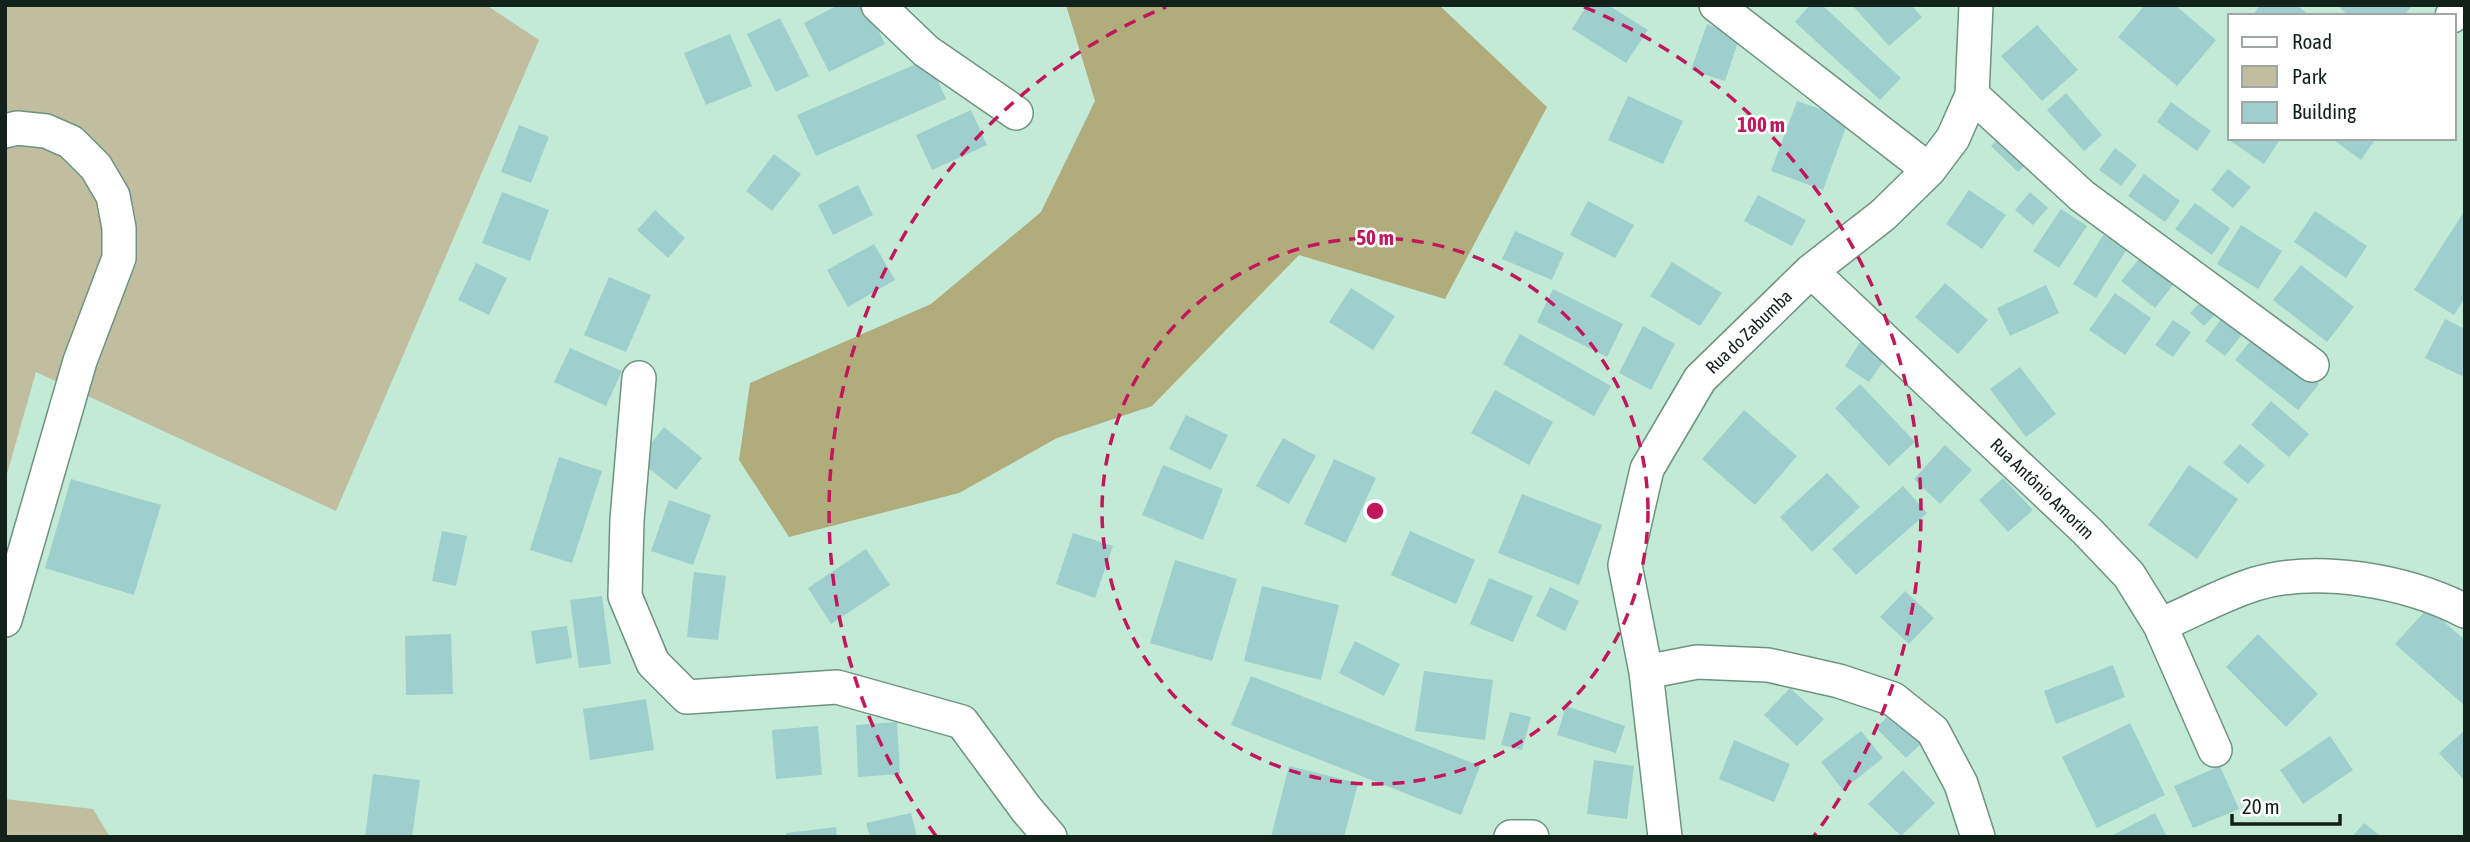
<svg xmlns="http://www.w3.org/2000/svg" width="2470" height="842" font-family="'Asap Condensed',sans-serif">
<rect width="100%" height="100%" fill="#c2ead6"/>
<path fill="#c0be9f" d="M5,5h481l53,35 -203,471 -300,-139 -31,109z
M5,799l88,10 17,28h-105z"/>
<path fill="#b0ac7b" d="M1066,5h373l108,102 -102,192 -146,-44 -147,151 -95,32 -98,55 -170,44 -50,-77 11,-77 181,-79 110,-92 54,-111z"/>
<path fill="#9fcfcd" d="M838,5h28l19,39 -56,28 -25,-49z
M1587,5h21l40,25 -22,33 -54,-34z
M1810,5h12l79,73 -21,22 -85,-78z
M1852,5h59l11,12 -33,29z
M2145,5h30l41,35 -39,46 -59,-49z
M2260,5h37l13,11h-56l-1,-1z
M2337,5h72l2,2 -7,9h-55z
M780,18l29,58 -33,16 -29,-58z
M1707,24l33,12 -15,45 -34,-11z
M2037,25l41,45 -36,31 -41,-45z
M730,34l22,52 -46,19 -22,-52z
M928,59l18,40 -130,57 -19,-41z
M2066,93l36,42 -18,16 -37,-41z
M1628,96l55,25 -20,43 -55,-24z
M1797,101l52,18 -26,71 -52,-19z
M2171,102l40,29 -14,20 -40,-29z
M971,110l16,35 -55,25 -16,-35z
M519,125l30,12 -18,46 -30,-11z
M2003,134l28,26 -13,12 -27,-26z
M2230,138h51l-17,26 -35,-24z
M2331,138h45l-15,22z
M2115,148l22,17 -16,21 -22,-16z
M774,154l27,20 -29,37 -26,-20z
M2228,169l23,18 -18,21 -22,-18z
M2144,174l36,27 -15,21 -37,-26z
M858,185l15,30 -40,20 -15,-30z
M1969,190l37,25 -24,34 -36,-25z
M502,192l47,18 -19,51 -48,-18z
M2030,192l18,16 -15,17 -18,-15z
M1758,195l48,25 -14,26 -48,-25z
M1588,201l46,24 -19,33 -45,-23z
M2195,203l35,25 -18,27 -37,-26z
M2061,209l26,17 -28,42 -26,-17z
M655,210l30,28 -17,20 -31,-28z
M2465,210v88l-11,17 -40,-25z
M2315,211l52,35 -21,32 -52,-36z
M2241,225l41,26 -24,38 -41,-25z
M1515,231l49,22 -12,27 -50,-21z
M2103,235l24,14 -31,49 -23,-14z
M874,244l21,36 -47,27 -21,-37z
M2143,254l34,26 -22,28 -34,-27z
M1672,262l50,31 -22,33 -50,-30z
M476,263l31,15 -18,37 -31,-15z
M2301,265l53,42 -27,35 -54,-42z
M609,277l42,18 -25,57 -42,-17z
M1945,283l43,37 -30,34 -43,-37z
M2046,285l13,28 -49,23 -13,-28z
M1351,288l44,28 -22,34 -44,-28z
M1553,289l70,35 -16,33 -70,-35z
M2115,293l36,25 -26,37 -36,-25z
M2206,296l14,13 -16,17 -14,-13z
M2224,315l21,16 -20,25 -20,-15z
M2445,319l20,10v41l-3,6 -37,-18z
M2173,320l18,12 -18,25 -18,-12z
M1643,326l32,18 -24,46 -32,-17z
M1520,334l91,52 -17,30 -91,-52z
M2256,334l63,50 -21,26 -63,-50z
M1860,342l25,17 -16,23 -24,-16z
M570,348l52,23 -16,35 -52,-24z
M2020,367l36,47 -30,23 -36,-48z
M1860,384l55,58 -26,24 -54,-58z
M1495,390l58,32 -24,43 -58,-32z
M2271,401l38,33 -20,23 -38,-32z
M1744,410l53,46 -42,49 -53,-46z
M1186,415l42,20 -17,35 -42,-21z
M664,427l38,31 -26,32 -38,-30z
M1283,438l33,18 -27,48 -33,-18z
M2240,444l25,21 -17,19 -25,-21z
M1945,445l27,25 -32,34 -26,-25z
M559,457l43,14 -30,92 -42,-13z
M1334,459l42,19 -30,65 -42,-19z
M1163,465l60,24 -20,51 -61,-25z
M2189,465l49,34 -41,60 -49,-34z
M1827,473l33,34 -48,45 -32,-35z
M2003,478l30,32 -25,22 -29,-32z
M71,479l90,26 -27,90 -89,-27z
M1903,486l24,27 -71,62 -24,-26z
M1522,494l80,31 -23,60 -81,-32z
M669,500l42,15 -18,50 -42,-14z
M442,531l25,5 -11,50 -24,-5z
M1410,531l65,29 -19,44 -65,-29z
M1073,533l40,13 -18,52 -39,-14z
M866,549l24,36 -59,39 -23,-36z
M1175,560l62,19 -25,82 -62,-18z
M694,572l32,4 -8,64 -31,-3z
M1489,578l44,18 -20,46 -43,-18z
M1262,586l77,19 -18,75 -77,-19z
M1550,587l29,14 -14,30 -29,-15z
M1905,591l29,27 -25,26 -29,-27z
M602,596l9,68 -32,4 -9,-68z
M2428,608l37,32v66l-70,-62z
M567,626l5,32 -36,6 -5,-33z
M451,634l2,60 -47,1 -1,-59z
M2258,634l60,60 -32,33 -60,-60z
M1355,641l45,23 -16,32 -45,-23z
M2113,665l12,32 -69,27 -12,-33z
M1424,671l69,9 -8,60 -70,-9z
M1251,676l229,90 -19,49 -230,-90z
M1790,688l34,31 -27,27 -33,-31z
M646,699l8,51 -64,10 -7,-51z
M1566,706l59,20 -9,27 -59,-18z
M1894,710l30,31 -18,17 -30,-30z
M1510,712l21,5 -9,33 -21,-5z
M897,722l3,52 -42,3 -2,-52z
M2130,723l35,72 -68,33 -35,-71z
M818,726l4,49 -46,4 -4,-49z
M2465,730v51l-26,-28z
M1861,731l22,27 -40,32 -22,-28z
M2330,736l23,34 -50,34 -23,-34z
M1734,740l56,24 -16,38 -55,-23z
M1594,760l40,6 -7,53 -40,-5z
M1289,766l69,17 -14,54h-73z
M2220,766l19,43 -46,19 -19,-42z
M1903,770l32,33 -34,33 -33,-32z
M373,774l47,6 -8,57h-47z
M911,813l6,24h-47l-4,-14z
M2155,813l12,24h-58z
M2364,823l18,14h-30z
M836,827l1,10h-51v-4z"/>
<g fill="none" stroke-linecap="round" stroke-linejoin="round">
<g stroke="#6e9381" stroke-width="36">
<path id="minor" d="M878,5l48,46 90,62
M1716,5l213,165
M2452,16l5,-5 8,-1
M1972,95l110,101 230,169
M5,131l12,-3 29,3 25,11 25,25 17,29 6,32v30l-39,103 -75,259
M1811,271l276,260 42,44 31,50 55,125
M639,378l-12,142 -2,76 28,67 34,34 150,-10 125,35 65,88 23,27
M2160,625c31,-13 63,-31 95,-41 63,-19 152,-3 210,27
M1646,672l51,-10 71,3 71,16 54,18 40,32 28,53 17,53
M1511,837h21
M1665,837l-19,-165 -21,-107 22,-96 53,-90 111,-108 72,-56 46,-45 24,-32 19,-43 4,-90"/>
</g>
<use href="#minor" stroke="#fff" stroke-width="33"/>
</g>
<g fill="none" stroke="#c2185b" stroke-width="3.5" stroke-dasharray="12 9">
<circle cx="1375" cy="511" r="273"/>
<path d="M936 836A546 546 0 0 1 1166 7M1584 7A546 546 0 0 1 1814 836"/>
</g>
<g text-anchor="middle" stroke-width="5" stroke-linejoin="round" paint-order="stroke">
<g font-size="18" fill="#12211a" stroke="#fff">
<text transform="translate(1749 332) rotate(-44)" y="6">Rua do Zabumba</text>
<text transform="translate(2042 489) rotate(44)" y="6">Rua Antônio Amorim</text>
</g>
</g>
<circle cx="1375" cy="511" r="10" fill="#c2185b" stroke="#fff" stroke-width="3.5"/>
<g font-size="21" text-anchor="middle" font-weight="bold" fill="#c2185b" stroke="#fff" stroke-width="5" stroke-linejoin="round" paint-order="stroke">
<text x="1761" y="132">100 m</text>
<text x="1375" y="245">50 m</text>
</g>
<rect width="2470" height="842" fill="none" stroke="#12211a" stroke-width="14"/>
<rect x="2228" y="14" width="228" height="126" fill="#ffffff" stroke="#a0a6a3" stroke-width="2"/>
<rect x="2242" y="37" width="35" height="10" fill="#ffffff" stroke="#a0a6a3" stroke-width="2"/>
<text x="2292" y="49" font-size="21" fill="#12211a">Road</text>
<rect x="2242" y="66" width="35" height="21" fill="#c0be9f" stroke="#a0a6a3" stroke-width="2"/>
<text x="2292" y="84" font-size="21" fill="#12211a">Park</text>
<rect x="2242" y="102" width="35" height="21" fill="#9fcfcd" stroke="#a0a6a3" stroke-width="2"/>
<text x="2292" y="119" font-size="21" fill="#12211a">Building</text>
<path d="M2232 814v10h108v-10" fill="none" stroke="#12211a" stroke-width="3.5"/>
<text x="2242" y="814" font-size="21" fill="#12211a" stroke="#ffffff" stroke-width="5" paint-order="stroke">20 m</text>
</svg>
